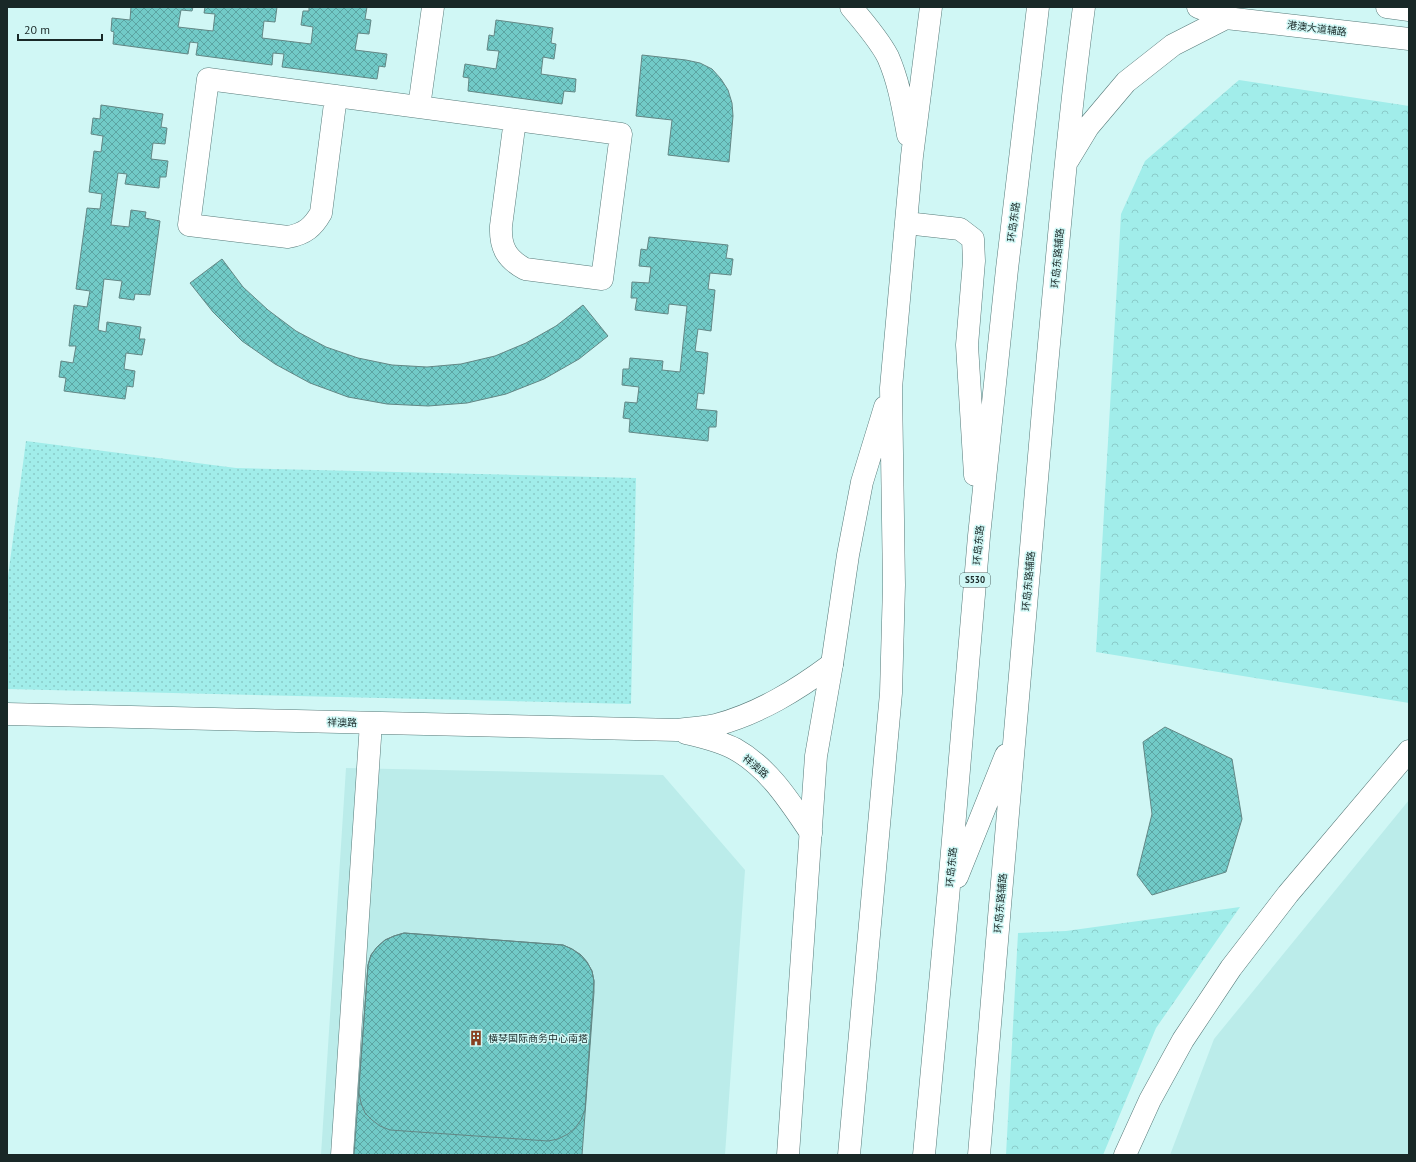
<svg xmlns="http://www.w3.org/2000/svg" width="1416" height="1162" font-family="'PT Sans','Noto Sans SC',sans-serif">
<defs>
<pattern id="grass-dots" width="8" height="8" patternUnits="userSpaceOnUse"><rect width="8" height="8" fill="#a1edea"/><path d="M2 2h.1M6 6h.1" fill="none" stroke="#8acbc9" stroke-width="1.8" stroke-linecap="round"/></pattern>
<pattern id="park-crowns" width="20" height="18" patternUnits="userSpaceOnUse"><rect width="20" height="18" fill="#a1edea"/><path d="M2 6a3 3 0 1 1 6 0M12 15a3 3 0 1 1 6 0" fill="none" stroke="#8acbc9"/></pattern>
<pattern id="building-cross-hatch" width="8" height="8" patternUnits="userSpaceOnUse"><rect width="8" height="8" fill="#71cac7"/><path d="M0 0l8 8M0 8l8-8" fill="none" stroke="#5ca4a2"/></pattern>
</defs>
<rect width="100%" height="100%" fill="#d0f7f5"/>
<path fill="#bbecea" d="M346,768l317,7 82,95 -20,285h-404z
M1409,800v355h-239l44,-116z"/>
<path fill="url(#grass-dots)" d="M26,441l210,27 400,10 -5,226 -624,-15v-105z"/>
<path fill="url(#park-crowns)" d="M1239,80l170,26v597l-313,-51 25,-438 24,-53z
M1240,907l-84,121 -53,127h-97l12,-222 48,-2z"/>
<path fill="url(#building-cross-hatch)" stroke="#638785" d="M131,7h62l-1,4 -11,-1 -3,17 35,4 2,-17 -11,-1 1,-6h72l-2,15 -11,-1 -2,17 49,6 2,-17 -12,-2 2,-14h6v-4h58l-2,12 6,1 -2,14 -11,-1 -3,17 32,4 -2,13 -6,-1 -2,13 -95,-12 2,-13 -11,-1 -1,12 -76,-10 2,-12 -8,-1 -2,12 -75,-10 1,-12 -3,-1 1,-13 18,2z
M496,20l57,8 -2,15 5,1 -2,15 -11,-2 -2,17 35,5 -1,13 -11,-1 -2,13 -94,-13 1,-13 -6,-1 2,-13 31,5 3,-18 -12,-1 2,-15 5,1z
M642,55l44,5 14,3 12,6 9,10 7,11 4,13 1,13 -4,46 -61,-7 4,-35 -36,-4z
M101,105l62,9 -2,13 6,1 -2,16 -12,-1 -2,16 17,2 -2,16h-6l-1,11 -34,-4 2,-10 -9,-1 -7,52 18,2 2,-17 15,2 -1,6 15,3 -10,74 -15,-1 -1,6 -15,-2 3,-17 -18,-2 -6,51 8,2 1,-10 34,5 -2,12h6l-3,16 -16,-2 -2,16 11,2 -2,16 -6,-1 -2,13 -61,-8 2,-13 -7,-1 2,-16 12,2 3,-17h-7l5,-41 13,2 3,-16 -14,-2 11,-81 13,1 2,-15 -13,-2 5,-41 7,1 2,-16 -12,-2 2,-16 7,1z
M649,237l79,8 -2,13 7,1 -2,16 -21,-2 -2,16 7,1 -4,41 -13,-2 -3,22 13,2 -4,41 -6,-1 -2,16 21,2 -1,16h-7l-1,14 -79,-9 1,-13 -7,-1 2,-16 12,1 2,-16 -17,-2 1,-16h6l1,-11 33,3 -1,9 18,2 7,-66 -18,-2 -1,10 -33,-4 2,-12h-6l1,-16 17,1 2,-16 -12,-1 2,-17 6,1z
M222,259l21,28 25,23 28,21 30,16 32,11 34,7 35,2 34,-3 34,-8 31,-13 30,-17 27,-21 25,31 -29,23 -35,20 -38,15 -39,9 -39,3 -41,-2 -39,-7 -38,-14 -35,-19 -33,-23 -29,-29 -23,-29z
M1165,727l67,32 10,60 -16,53 -74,23 -15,-20 15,-61 -9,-72z
M404,933l159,12 9,4 9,6 6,7 5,9 2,10v11l-12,163h-228l14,-190 3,-10 6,-8 8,-7 9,-4z
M404,933l159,12 9,4 9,6 6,7 5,9 2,10 -9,129 -4,10 -6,8 -7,6 -10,5 -10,2 -158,-11 -10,-4 -8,-6 -7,-7 -4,-10 -2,-10v-9l9,-119 3,-10 6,-8 8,-7 9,-4z"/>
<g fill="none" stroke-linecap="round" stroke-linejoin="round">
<g stroke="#577a79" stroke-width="23">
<path id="minor" d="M336,96l-15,117c-8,14 -16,21 -33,24l-99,-12 19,-146 413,55 -19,145 -77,-10c-18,-10 -25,-21 -24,-43l14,-106
M419,107l14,-100
M7,714l670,16c13,-2 27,-2 39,-5 44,-12 81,-35 116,-61
M686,733c16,4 34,8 49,16 34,19 55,53 76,84
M342,1155l29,-432"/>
</g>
<g stroke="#577a79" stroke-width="23">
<path id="major" d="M851,7c12,14 29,34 37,50 11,25 15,51 20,78
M1198,7l28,11 183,21
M1387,7l22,3
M1068,160l20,-33 38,-45 47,-37 53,-27
M906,223l54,6 13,10 1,22 -7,84 8,130
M957,877l49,-122
M788,1155l28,-399 16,-92 16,-109 14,-73 23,-75
M849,1155l42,-462 3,-108 -3,-197 21,-232 19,-149
M924,1155l24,-257 31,-362 28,-267 31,-262
M979,1155c22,-256 42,-512 66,-768 12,-127 22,-254 39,-380
M1125,1155l25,-55 33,-60 48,-72 57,-74 121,-143"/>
</g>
<use href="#minor" stroke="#fff" stroke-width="22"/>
<use href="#major" stroke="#fff" stroke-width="22"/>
</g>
<defs>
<g id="building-bare" transform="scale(1.2)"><path d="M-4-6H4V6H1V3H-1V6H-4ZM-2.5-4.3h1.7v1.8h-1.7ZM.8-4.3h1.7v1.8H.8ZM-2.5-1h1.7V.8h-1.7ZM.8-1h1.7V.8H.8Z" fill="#873f20" stroke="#d0f7f5" stroke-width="2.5" paint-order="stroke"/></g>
</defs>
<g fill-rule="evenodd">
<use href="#building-bare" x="476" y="1038"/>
</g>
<g text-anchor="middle" stroke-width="3" stroke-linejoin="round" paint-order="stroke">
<rect fill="#d0f7f5" stroke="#506665" stroke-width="1" x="960" y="573" width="30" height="14" rx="3"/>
<g font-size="9" font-weight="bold" fill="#192827">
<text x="975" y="583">S530</text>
</g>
<g font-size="10" fill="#192827" stroke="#d0f7f5">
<text transform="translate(1317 28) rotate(7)" y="4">港澳大道辅路</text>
<text transform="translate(1013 222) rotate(-83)" y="4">环岛东路</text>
<text transform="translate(1057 258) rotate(-85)" y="4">环岛东路辅路</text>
<text transform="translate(978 545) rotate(-85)" y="4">环岛东路</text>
<text transform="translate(1028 581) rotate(-85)" y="4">环岛东路辅路</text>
<text transform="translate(342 722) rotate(1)" y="4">祥澳路</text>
<text transform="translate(756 766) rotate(40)" y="4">祥澳路</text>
<text transform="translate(951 867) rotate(-85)" y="4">环岛东路</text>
<text transform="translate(1000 903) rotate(-85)" y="4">环岛东路辅路</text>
</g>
<g font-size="10" fill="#192827" stroke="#d0f7f5" text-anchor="start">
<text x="488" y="1042">横琴国际商务中心南塔</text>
</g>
</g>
<rect width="1416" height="1162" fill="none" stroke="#192827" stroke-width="16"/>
<path d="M18 34v6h84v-6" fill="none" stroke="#192827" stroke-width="2"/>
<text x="24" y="34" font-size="12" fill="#192827" stroke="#d0f7f5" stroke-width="3" paint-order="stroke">20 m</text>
</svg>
